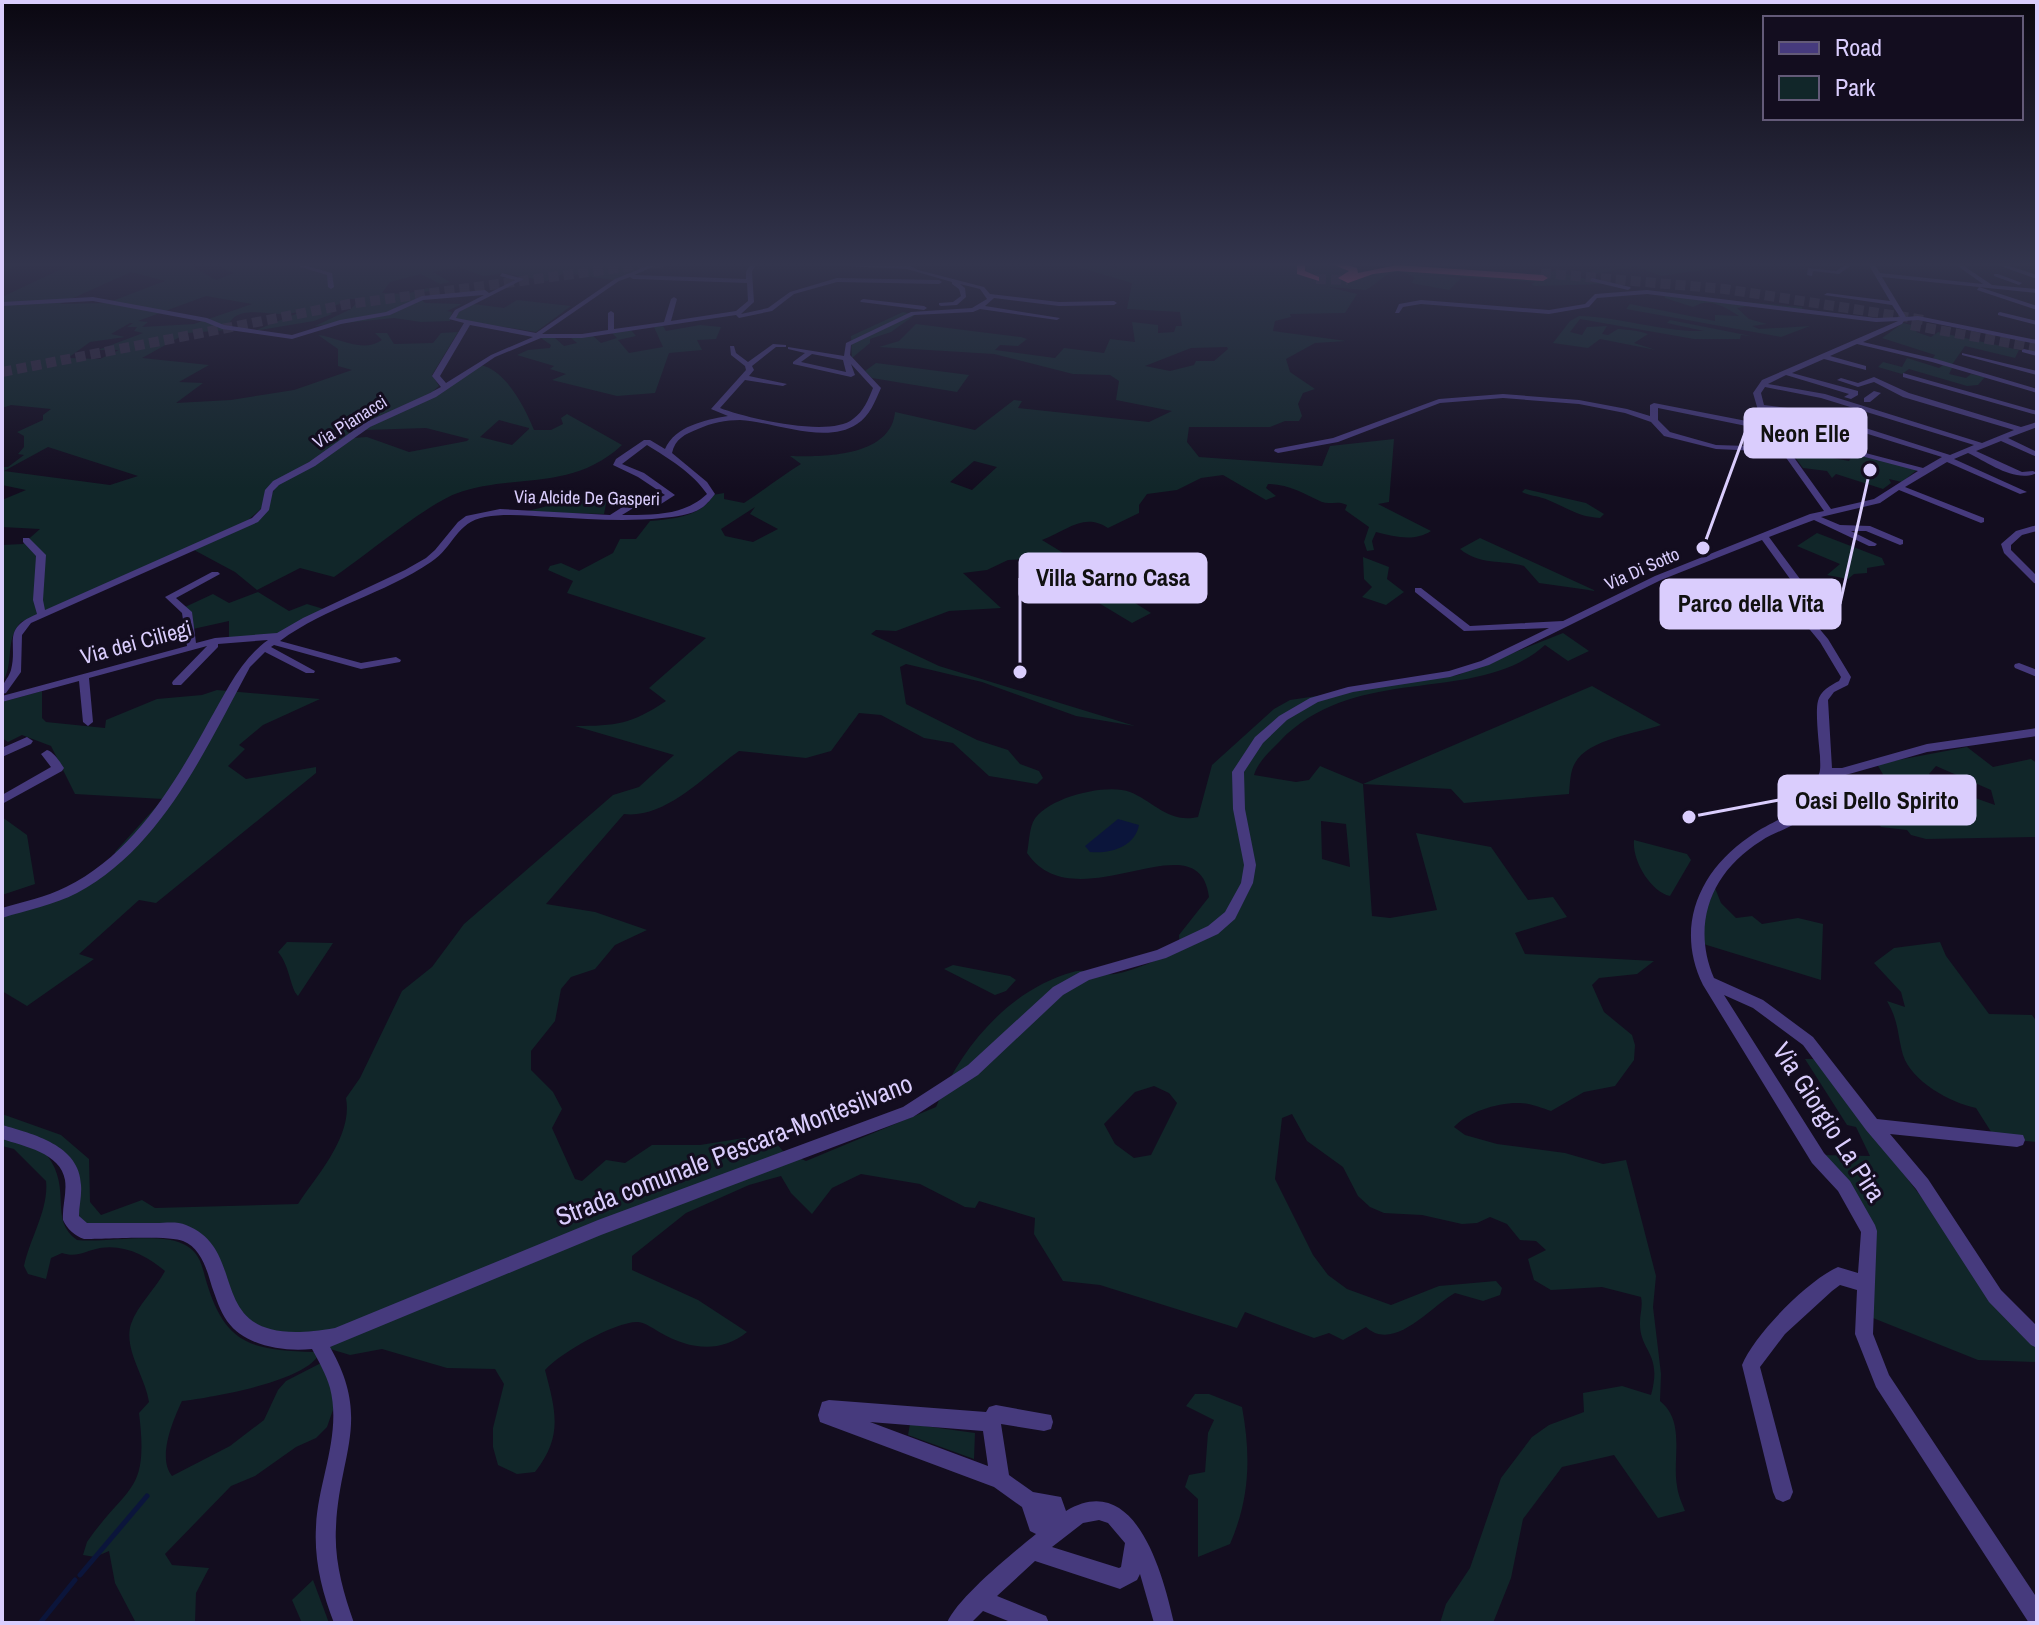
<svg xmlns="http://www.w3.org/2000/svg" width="2039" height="1625" font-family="'Archivo Narrow',sans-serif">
<rect width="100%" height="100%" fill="#130d1f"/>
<path fill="#112629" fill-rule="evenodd" d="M2,262h183l31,18 18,-7 -16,-7 14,-4h59l7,5 4,-5h364l-46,19 -55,-8 -18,8 -44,-8 -19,3 -26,-9 -25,5 17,10 -10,2 -19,-10 -31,8 -8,11 24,1 22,-6 3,3 -8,1 -3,6 5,5 37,1 -15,7 5,1 -2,9 -29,1 -27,-4 -79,8 36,-17 9,-10h-10l-24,11 6,4 -18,7 -60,10 49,-20c-6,1 -13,3 -19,3 -20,1 -51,-11 -57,16l-40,3 -45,25 67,7 -30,17 24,1 -27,20 55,-3 63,-10 58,-20 -14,-4v-17l-20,-14c20,2 44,19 64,5l-7,-7h12l7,11 39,-1 8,-10 17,-1 -26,43 7,11 -10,9 -31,13 -127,77 -8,22 -16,14 -226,101c-17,18 -6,42 -19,61v-138l21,-1 17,-15 -38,-2v-27l24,-10 -24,-5v-18h6l16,-12 -6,-1 6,-7v-11l-7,-4 26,-12v-5l8,-6 -40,-4 -9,3v-111l68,-32h-51l-17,8zM131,272l34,9 -58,22 -47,1zM206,296l46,8 -58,20 -52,3 6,-5 -10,-1zM130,323h3l-6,4h10l-3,4 9,2 -45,17h21l-19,9 -32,-1 22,-16 35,-5 -14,-3zM48,447l90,29 -28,9 -106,-14z
M1020,262h74l22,6 5,-6h177v10l17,8 3,-3 -12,-5 -1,-10 42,5 4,7 34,-4 143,4 27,-3 49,13 -69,2 -4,-2 4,-2 -99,-7 25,3 -12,12 -38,-7 4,-5c-23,-16 -32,2 -49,12l-37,-3 -33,-8 61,15 -12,19 -55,1 1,3 -16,4 -2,10 73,10 -31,2 -29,16 4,13 25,17 -12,4 -5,11 4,12 -3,5h-14l-15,6h-81l-2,15 12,15 123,9 8,-20 64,-7 -5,63 -11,2 53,27c-17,11 -36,6 -55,1l-4,9 2,9 -7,1 -3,-9 5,-15 -24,-17 2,-5c-9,-5 -17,0 -25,-3 -18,-8 -33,-18 -54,-18l-2,4 10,8 -10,4 -43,-25 -22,3 -24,12 -30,4 -8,11v8l-31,15c-25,-16 -41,3 -66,12l82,50 -5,3 32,20 -19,10 -106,-64 -18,1 -21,10 -24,3 38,35 -52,3 -53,20 -20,-1 -5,4 68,32 196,60 -59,-10 -94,-34 -76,-18 -6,3 6,37 71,36 31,10 12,14 19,7 4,7 -6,6 -48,-8 -36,-33 -29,-5 -43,-23 -22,-2 -28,38 -25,7 -67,-7c-32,22 -72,68 -115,63l-78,90 49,8 52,18 -32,15 -20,24 -24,8 -10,12 -6,32 -24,30v19l22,22 9,17 -10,19 23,51 7,2 24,-21 19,3 27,-18h48l44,-7 31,4 8,9 23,10 130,-54c25,-59 72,-117 137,-135 16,-4 28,4 42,2 22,-4 44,-16 65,-23l-1,-16 30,-38c-10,-82 -133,28 -182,-44 2,-9 2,-22 6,-31 12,-24 73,-39 97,-30 23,9 39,32 68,25l14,-52 62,-56 16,-9 168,-25 105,-42 26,18 -21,10 -23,-16c-69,62 -187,16 -265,96 -10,10 -22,21 -26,34l42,7 13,-2 11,-14 43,18 229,-98 69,39c-23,8 -73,14 -86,38 -5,8 -5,21 -6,31l-105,9 -13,-14 -88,-5 9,132 18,2 47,-8 -21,-77 75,14 37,53 25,-3 14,20 -52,16 10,21 129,7 -17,13 -38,4 -7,7 12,27 28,23 3,10 -1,15 -19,26 -31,6 -33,19c-9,-3 -22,-8 -31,-8 -21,-1 -53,9 -66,24l11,8 32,9 68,9 38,11 23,-4 30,116 -3,31 8,67 -1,27c26,21 12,57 17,85 1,9 5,17 8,25l-27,7 -44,-63 -52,12 -39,52 -12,59 -18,45h-53l6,-19 24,-36 31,-90 31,-41 17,-12 35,-13 -1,-19 39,-7 29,9c12,-43 -12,-43 -11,-73 0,-9 3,-15 1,-25l-39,-10 -51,3 -17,-10 -6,-21 18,-9 -10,-9 -16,-1 -13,-16 -17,-7 -13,6 -15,1 -40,-9 -38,-2 -14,-6 -12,-11 -15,-29 -36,-26 -15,-27 -10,4 -7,61 38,76 15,20 19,14 44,16 48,-19 57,-5 6,7 -2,7 -17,6 -28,-8c-24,13 -61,60 -89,34l-23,13 -14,-7 -15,5 -69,-26 -8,16 -137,-43 -37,-4 -29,-47 1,-16 -56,-17 -4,7 -10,-1 -45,-23 -59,-10 -29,14 -20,26 -21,-21 -10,-17 -32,9 -63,28 -54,43v14l66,30 49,32c-27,22 -58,17 -86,1 -7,-4 -15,-10 -23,-11 -22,-1 -78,31 -93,48 11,42 18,66 -10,102l-18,2 -19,-9 -5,-18v-19l11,-44 -9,-15 -48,-1 -65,-19 -32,6 -76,-23 -25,-11 -13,-16 -27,-64 -20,-14 -109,-3 -6,-57 -27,-12c26,35 1,64 30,85 30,3 87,-9 110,6 12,7 15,19 18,31 19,67 44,73 109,75l4,4c-17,26 -104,41 -136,45 -9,19 -25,57 -10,75l58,-30 34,-26 14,-30 8,-9 37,-19 6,11 5,34 -7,20 -11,11 -20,9 -41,29 -24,10 -66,68 7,11 37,3 -13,25 -1,30h-59l-21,-40 -6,-32 -14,6 -12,-2 4,-13c41,-59 62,-47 52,-129l10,-11c-3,-24 -26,-53 -18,-78 6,-18 25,-36 34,-53 -18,-15 -40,-27 -65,-23 -15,3 -23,10 -38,5l-11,5 -5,21 -18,-5 -4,-8c6,-28 25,-57 22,-85l-32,-32 -12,-3v-32l59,21 28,24 1,43 11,13 41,-15 13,8 143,-4c20,-30 55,-68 48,-106l14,-20 42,-87 30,-24 32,-43 149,-129 26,-8 35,-32 -99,-29c41,0 57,-2 91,-25l-17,-13 57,-50 -139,-45 6,-12 -25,-11 2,-4 11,-3 18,8 34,-18 7,-14h16l14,-18c22,-2 52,-4 63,-26l11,-2v6l20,4c20,-13 39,-28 57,-39l-11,-8c33,1 101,1 105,-44l80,18 39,-30 8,1 -4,7 131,14 23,-11 -56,-11 3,-19 -9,-6 -37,-1 -79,-20 -115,-7 20,-6 17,-17 105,13 6,2 -9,7 -18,-1 -5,5 60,8 9,-10 40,5 6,-14 25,3 -3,-20 26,3v8l16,-1 2,-6h6l-2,-14 -53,-3 5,-26 -61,-18zM1227,347l1,2 -14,12h-18l-2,4 -24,6 -25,-5 46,-18zM974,461l23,6 -25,23 -22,-8zM755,507l-5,7 28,15 -25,13 -28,-6 -4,-7zM1321,821l25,3 4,43 -28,-8zM1154,1086l15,7 8,10 -26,52 -17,3 -19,-14 -11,-20 31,-32z
M1646,262h85l-9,5 -61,9 -25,-10 -40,8 -6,-3z
M1665,295l137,12 2,6 -55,-7 -12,2 12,11 18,5 -15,2 7,3 51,-3 -29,11 -155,-28 4,-5 85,17v-6l24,1c-15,-10 -31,-19 -46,-9l-28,-9z
M517,300l54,6 -35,26 -82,-13v-4l19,-11 31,4z
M903,312l12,3 -24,17 -21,7v4l-18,15 -1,-22z
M1579,316c43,1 82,16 125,15l-37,-8 3,-3 81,16 -10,-1 -1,4h-46l-114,-20 -10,13 12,3 5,-8 20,-1 -5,8 6,1 10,-6c11,1 19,1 30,5l-14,9 22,7 -56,-11 -12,9 -35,-5 17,-22z
M1903,323l17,4 -4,5 15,5 7,-5 81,18 -4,8 -50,-12 -14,20 -18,-8 2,-3 -53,-17z
M700,325l21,2 -5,12 -19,1 5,10 -33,3 -14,40 -38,3 -65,-16 14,-6 -16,-5 4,-3 -37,-11 11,-5 22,-2 1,-3 -10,-7h14l9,8 13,-3 -6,-5 21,-3 9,8 16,-5 -6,-6 19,-3 6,7 -18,4 11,13 34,-6 -9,-20 9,-1 3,5z
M1907,358l32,10 4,-3 9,3 -3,6 17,4 5,-4 14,3 -7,8 -11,1 -58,-17 -7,5 -24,-7 5,-5 19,5z
M876,363l93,12 -12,17 -85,-14 -7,-7z
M480,365c25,4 45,42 54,65h17l12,-6 -2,-6 6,-4 55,31c-52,48 -108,27 -167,49 -32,13 -90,62 -121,83l-34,-9 -43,22 -22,-18 -41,-22 65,-31 18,-35 76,-46 14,-1 42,15 58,-11 2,-2 -43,-11 -62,2zM499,420l30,8v1l-17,16 -32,-8z
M1790,450l59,11 4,-7 65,15 -16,13 -13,-3 2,4 -8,6 -47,-15 -4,4 -5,-7 -24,-3z
M1525,489l61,14 18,11 -4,4c-21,-1 -33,-10 -52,-18 -8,-4 -18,-4 -26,-8z
M607,499l-3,15 -80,-2 47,-12z
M1817,533l65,25 3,7 -18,3v5l-13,1 -6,5 -21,-4 13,-11 -43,-18z
M1480,538l116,53 -57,-8 -15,-17c-24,-7 -43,0 -64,-17z
M1363,557l26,10 -2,12 17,13 -18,13 -24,-8 10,-10 -8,-8z
M258,592l31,19 18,-7 20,6 -57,28 -41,2v-19l-36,8 -8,-22 28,-13 16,9z
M217,690l103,9 -57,26 -24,20 6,4 -17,17 18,13 70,-12v6l-160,130 -17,-3 -60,54 15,5 -67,47 -25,-15v-74l39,-12 76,-46 -2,-7 48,-53 -88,-5 -24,-48 -29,-11 -14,7 -6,-4v-36l40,-11v27l4,4 59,6 1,-8 51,-21 45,-4z
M1967,747l26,20 38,-8 6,4v74l-111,2 -15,-4 -4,-5 -26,-3 -10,-12 12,-1 -11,-17 25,2 -20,-35zM1936,766l55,24 4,15 -57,-20 -9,-11z
M2,817l25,18 8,49 -33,11z
M1634,840l53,14 4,6 -21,36c-20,-5 -38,-36 -36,-56z
M1715,888l6,15 15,15 16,-2 10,8 36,-6 25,6 -2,56 -124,-38v-9z
M287,942l46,1 -35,53c-8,-8 -8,-30 -20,-44z
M1940,942l6,14 43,58 43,1 5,7v120l-42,-4 -19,-30c-25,-5 -65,-27 -73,-53 -6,-22 -4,-33 -16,-54l18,6 -4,-15 -27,-29 20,-15z
M953,965l57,11 6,4 -10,11 -11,4 -51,-26z
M1805,1059h10l222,288v15l-59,-2 -110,-44 4,-84 -52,-77 50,1 -14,-29 -9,-2z
M1195,1394h14l33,13c9,49 8,91 -12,137l-32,13v-58l-13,-12 4,-12 16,-3 3,-39 6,-13 -28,-14z
M910,1424l65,9 -1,26 -66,-24z
M313,1580l16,43h-27l-10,-23z"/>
<path fill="#0b153b" d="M1118,819l21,6c-4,22 -29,29 -49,27l-5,-6z"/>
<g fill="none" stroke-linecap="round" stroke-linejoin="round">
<path stroke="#0b153b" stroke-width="5" d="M80,1575l67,-79
M40,1623l35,-43"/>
<path stroke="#312a40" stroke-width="10" stroke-dasharray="10 5" stroke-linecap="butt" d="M1541,273l184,16 199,31
M1316,279l32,1
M1911,325l126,23
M2,372l347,-68 315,-42"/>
<path fill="#463a7d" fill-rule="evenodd" d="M284,262h8l40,11 2,14 -3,2 -3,-2 -1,-12z
M657,262h7l-30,13 112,4v-7l5,-10h6l-5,10 2,30 -13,12 27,-6 22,-16 47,-14 102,2 3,2 -3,2 -102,-2 -43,12 -22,17 -33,7 -3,-3 -154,23h-41l-46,19 -59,40 -66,30 -55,39 -36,19 -6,6 -4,19 -11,12 -227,101 -9,12 -1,37 -15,21 -4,1c0,-13 6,-14 9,-24 7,-28 -10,-41 26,-56l-4,-14 3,-44 -13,-14v-4h6l17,17 -3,45 2,10 207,-92 9,-9 4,-19 8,-9 36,-19 55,-39 66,-30 11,-6 -9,-11 32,-53 -15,-4 6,-9 29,-15 -61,5 -33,15 -49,9 -49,15 -70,-10 -17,-7 -112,-21 -91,5v-4l91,-5 114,21 17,7 68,10 48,-15 46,-8 36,-16 63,-6 4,3 26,-13 -15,-4 2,-3 22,6 -65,33 -3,6 80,15 79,-54zM630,277l3,2 114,4 1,18 -12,10 -65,10 6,-22 -3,-2 -3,2 -7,23 -50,7v-16l-3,-2 -3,2v17l-26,4h-40l77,-53zM470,325l63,12 -42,18 -45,28 -6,-7z
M825,262l80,3 -1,-3h6l1,4 7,4 66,17 6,7 69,8 55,-1 3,2 -3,2 -55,1 -65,-8 -9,8 75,12 -3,2 -77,-11 -7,3 -59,3 -63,30 -1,10 31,33c-6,13 -11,28 -24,36 -31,21 -82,-2 -117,-4 -14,0 -29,3 -42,9 -13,5 -23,10 -26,24l35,29 8,12c-3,4 -8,10 -12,13 -11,8 -28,10 -41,11 -37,4 -73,1 -110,-1 -22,-1 -45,-4 -67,0 -29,5 -31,30 -54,45 -47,32 -105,45 -151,79l81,22 35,-6 5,3 -1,2 -39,7 -87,-24 -3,2 44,24 -1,2h-8l-41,-21 -15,15c-44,81 -88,181 -173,226 -23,12 -50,17 -75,25v-10c21,-6 44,-11 64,-21 66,-32 108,-102 142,-164 18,-30 31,-62 60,-83l-50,4v3l-37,38h-8l-1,-2 1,-2 34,-35 -118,32 4,44 -5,4 -5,-4 -4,-41 -77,21v-6l185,-50 -5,-33 -17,-16 47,-25h6l2,2 -44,24 16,14 4,31 19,-5 62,-5 26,-15 102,-48 21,-12 9,-8 23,-28 8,-6 34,-7 110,6 25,-16 24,-1 6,-3 -27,-18 -25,-12 3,-6 28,-19h6l15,9c10,-23 40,-29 63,-33l-17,-7 35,-39 -1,-4 -14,-11 -1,-9h4l2,7 12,9 25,-18 13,1v2h-10l-24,19 2,4 -5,6 38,8 -4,2 -38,-6 -25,28c26,10 110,30 133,11 11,-8 15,-19 20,-31l-22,-24 4,11 -4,2 -58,-13v-2l12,-9 -17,-4v-2l56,9 2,-13 65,-31 61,-4 15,-9 -7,-10 -20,-5 5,4 1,9 -9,8 -16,1 -2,-1v-2l14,-1 8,-6 -2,-7 -7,-5v-2l-45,-13 -84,-4zM812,354l31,6 3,12 -45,-10zM647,445c21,13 46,28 60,49 -23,22 -55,21 -85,21l18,-11h21l14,-9 -31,-22 -22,-9z
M1766,262h9l-12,4 -3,-2z
M1850,262h6l-17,12 -26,-3 -1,5 -5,-1 1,-7 28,3z
M1867,262h6l7,11 103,11 -31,-22h6l34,23 45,4v4l-155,-16 24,40 12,-1 119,24v4l-119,-24 -14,1 -2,3 -39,18 73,17 101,30v4l-105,-31 -75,-18 -27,12 36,10v4l-42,-11 -32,14 66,18v4l-7,4 -7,-2 5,-3 -63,-19 -18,9 57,10 157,49 32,-13 -111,-33 -29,-15 -16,5 -21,-7 4,-2 17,5 16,-6 35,16 112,34 16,-5v5l-29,11 29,14v5l-36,-16 -25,10 46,21 11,-1 4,2c-22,10 -48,-10 -69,-20l-14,6 73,33 -7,2 -73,-32 -42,25 79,31v4l-3,1 -82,-33 -19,13 -59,14 19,8 30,1 33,14v4l-3,1 -34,-14h-15l26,13 -2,2h-6l-55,-26 -45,17 34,46 -6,19 31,37 23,38 -3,8 -14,7 -6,8 4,68h10l85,-24 110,-16v8l-110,16 -85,24h-12c-7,12 -12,27 -22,37 -12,14 -32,18 -47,28 -50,31 -70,83 -47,137l49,22 50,37 64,82 146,16 2,5 -2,5 -6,2 -127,-13 38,45 73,111 36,36v22l-6,-3 -42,-43 -73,-113 -50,-59 -63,-85 -50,-37 -29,-13 100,158 26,28 25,44 2,6 -4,103 16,41 148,223v25h-8l-153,-236 -21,-53 2,-44 -17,-5 -8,6 -47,43 -25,33 33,125 -3,7 -7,3 -7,-3 -3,-7 -31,-127c12,-30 66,-85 96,-98l20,6 3,-41 -23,-41 -26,-28 -109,-178c-28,-57 -5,-113 46,-148 32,-23 54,-19 70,-63 2,-5 1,-12 1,-18 -1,-12 -5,-45 -2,-55 2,-10 13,-16 21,-20l2,-4 -21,-35 -33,-40 6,-19 -31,-43 -101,40 -172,85 -39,12 -97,15 -35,10 -31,18 -24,23 -19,29 1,37 11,56 -3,18 -18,36 -17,15 -52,24 -77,22 -26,15 -85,80 -65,42 -312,118 -271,112c42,73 9,107 6,180 -2,33 7,65 18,96h-20c-12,-31 -20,-63 -18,-96 2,-46 26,-92 14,-139 -4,-14 -11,-26 -18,-39 -29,3 -67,-3 -85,-28 -7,-10 -11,-23 -15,-34 -5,-17 -11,-39 -29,-46 -12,-6 -81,-2 -99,-2 -9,-3 -17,-10 -21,-19 -1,-13 4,-27 2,-40 -4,-27 -42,-34 -63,-41v-14c31,9 78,20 79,60 1,10 -2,21 -2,31l8,7c23,0 46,0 69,0 9,0 21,-2 30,2 70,27 8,128 149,103l263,-108 305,-113 65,-42 85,-78 27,-15 77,-22 51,-24 17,-14 16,-29 3,-18 -11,-56 -1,-37 23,-35 24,-21 31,-18 38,-11 101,-16 32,-10 68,-33 -85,3 -49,-39v-4h6l49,38 93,-5 92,-45 155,-62 14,-3 -42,-59 -66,-3 -52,-13 -13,-14 -26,-9 -46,-9 -76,-6 -63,5 -102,39 -60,11 -4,-2 1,-2 58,-11 106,-39 64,-5 76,6 48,9 23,7v-11l4,-2 108,21 -9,-31 9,-13 136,-59 -22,1 -229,-28 -50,4 -8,9 -40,7 -128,-10 -18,3 -4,6h-4l4,-9 22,-4 128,10 36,-6 10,-10 52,-4 229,28 24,-1 -8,-12 -68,-10 3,-2 63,8zM1765,387l56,11 153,47 -24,10 -122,-39h-6l-3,4 -31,-12 -24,-3 -3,-12zM1658,408l108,22 13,17 -63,-2 -46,-13 -12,-12zM1766,410l18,2 36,13 6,-4 116,36 -19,11 -115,-30v4l110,29 -44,28 -43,10 -61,-85z
M1989,262h8l40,13v4z
M1994,274h4l24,9 -3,2 -25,-9z
M1592,278l38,9 1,1 -3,2 -38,-9z
M1979,287l58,19v4l-60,-20z
M863,299l61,7 3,2 -3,2 -63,-8 -1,-1z
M2000,312l37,9v4l-39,-10v-2z
M2024,349l13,3v4l-15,-4v-2z
M1962,353l75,18v4l-75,-20z
M1903,373l134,38v4l-134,-38z
M1874,391l7,2 -11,9h-6v-4z
M2037,525v6l-15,4 -11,10v5l26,26v8l-3,-1 -30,-30 -3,-9 15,-13z
M2019,663l18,7v7l-22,-9 -1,-2 1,-2z
M27,737l6,4 -2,3 -29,13v-9z
M47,750c7,2 13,12 17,18l-2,3 -60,33v-9l49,-28 -10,-13z
M829,1400l157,12 3,-5 7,-2 55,10 2,7 -2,7 -7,2 -43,-7 8,51 24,17 28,5 5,14c70,-42 97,64 108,112h-20l-14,-49 -3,6 -17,9 -85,-28 -38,35 49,20 3,7h-36l-30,-12 -12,12h-24c10,-25 67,-71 89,-89l-6,-3 -8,-24 -28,-20 -174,-65 -2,-7 4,-13zM870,1422l113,9 5,35zM1099,1520l9,3 17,20 -4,24 -2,1 -67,-21 31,-24z"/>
<path fill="#f94d86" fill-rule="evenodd" d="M1297,262h8v9l14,6v4l-22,-7z
M1327,262h11l19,6 1,5 39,-8 146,10 5,3 -5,3 -146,-10 -24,3 -25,9 -10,-5 11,-7z"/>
</g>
<linearGradient id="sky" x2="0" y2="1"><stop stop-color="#0a0711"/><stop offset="0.54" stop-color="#33354d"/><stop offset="1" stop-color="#33354d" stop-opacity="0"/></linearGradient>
<rect width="2039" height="489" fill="url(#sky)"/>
<g text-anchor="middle" stroke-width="6" stroke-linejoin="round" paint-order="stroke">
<g font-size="18" fill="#dacdfd" stroke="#130d1f">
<text transform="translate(350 422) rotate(-32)" y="6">Via Pianacci</text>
<text transform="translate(587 498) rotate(1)" y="6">Via Alcide De Gasperi</text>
<text transform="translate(1642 569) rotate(-24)" y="6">Via Di Sotto</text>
</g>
<g font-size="22" fill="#dacdfd" stroke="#130d1f">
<text transform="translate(136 642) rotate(-15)" y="8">Via dei Ciliegi</text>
</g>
<g font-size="26" fill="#dacdfd" stroke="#130d1f">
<text transform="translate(1829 1122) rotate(57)" y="9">Via Giorgio La Pira</text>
<text transform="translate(734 1150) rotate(-21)" y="9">Strada comunale Pescara-Montesilvano</text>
</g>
</g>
<path fill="none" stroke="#dacdfd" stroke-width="3" d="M1703 548L1745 433M1020 672L1020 578M1870 470L1840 604M1689 817L1779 800"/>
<g fill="#dacdfd" stroke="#130d1f" stroke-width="3">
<circle cx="1703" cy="548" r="8"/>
<circle cx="1020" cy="672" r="8"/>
<circle cx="1870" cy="470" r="8"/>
<circle cx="1689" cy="817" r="8"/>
</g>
<g fill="#dacdfd" stroke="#dacdfd" stroke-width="3">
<rect x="1745" y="409" width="121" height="48" rx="8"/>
<rect x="1020" y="554" width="186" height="48" rx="8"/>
<rect x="1661" y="580" width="179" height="48" rx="8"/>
<rect x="1779" y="776" width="196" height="48" rx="8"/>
</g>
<g font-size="24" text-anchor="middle" font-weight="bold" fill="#111">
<text x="1805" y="442">Neon Elle</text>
<text x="1113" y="586">Villa Sarno Casa</text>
<text x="1751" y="612">Parco della Vita</text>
<text x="1877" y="809">Oasi Dello Spirito</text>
</g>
<rect width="2039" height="1625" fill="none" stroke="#dacdfd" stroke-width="8"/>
<rect x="1763" y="16" width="260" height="104" fill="#130d1f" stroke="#635a78" stroke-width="2"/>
<rect x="1779" y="42" width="40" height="12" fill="#463a7d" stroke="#635a78" stroke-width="2"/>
<text x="1835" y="56" font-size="24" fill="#dacdfd">Road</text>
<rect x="1779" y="76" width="40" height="24" fill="#112629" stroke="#635a78" stroke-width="2"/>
<text x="1835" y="96" font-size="24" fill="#dacdfd">Park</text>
</svg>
